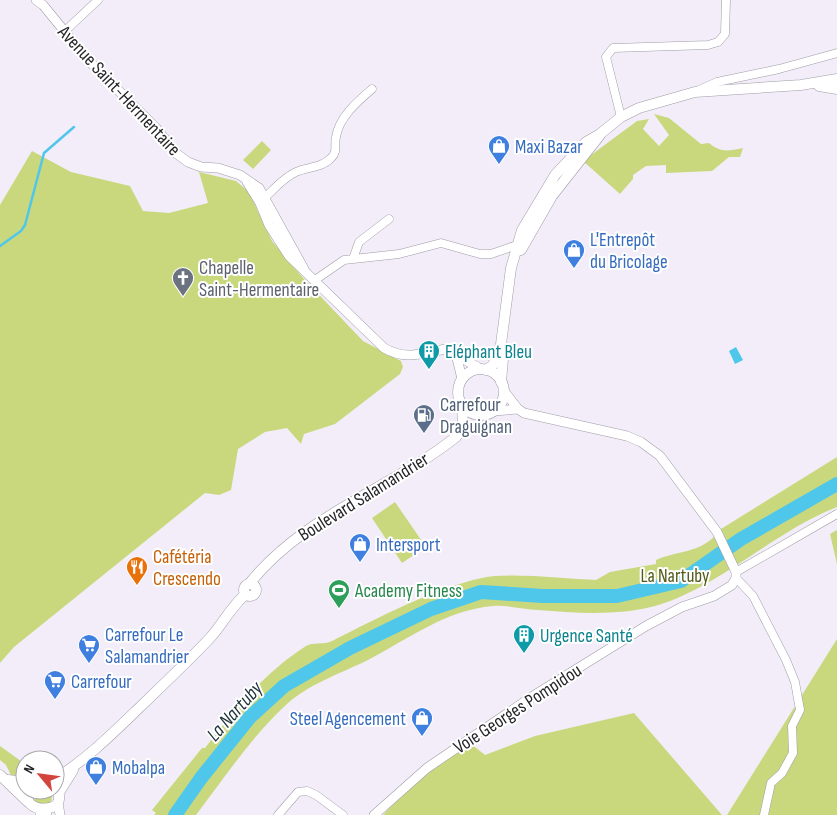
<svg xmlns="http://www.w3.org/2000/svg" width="837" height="815" font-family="'Sofia Sans Condensed',sans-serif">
<rect width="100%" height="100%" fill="#f2edf8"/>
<path fill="#cad87d" d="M654,114l15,4 32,26 8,-1c12,10 19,8 34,5l-3,9h-11l-17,14 -46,2v-8l-20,1 -13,9v4l-13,15 -37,-33 54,-40 12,-2 -6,10 16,17 10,-11z
M262,141l9,9 -18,19 -10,-9z
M32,151l39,21 59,14 13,25 26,2 39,-10 -9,-31 37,9 13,11 23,49 32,38 59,62 38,20 2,6 -3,7 -65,50 -31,10 -3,10 -14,-16 -22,4 -27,17 -7,41 -12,5 -14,-2 -191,154 -14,16v-458z
M837,457v50c-64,25 -117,80 -182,99 -37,10 -80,7 -117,4 -15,-1 -31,-5 -45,-4 -48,4 -86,34 -127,55 -27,13 -57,23 -79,43 -36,33 -62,73 -91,111h-42l2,-2 -4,-3 50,-62h3c29,-38 60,-76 101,-102 7,-4 18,-1 26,-5 44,-22 102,-53 150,-63 29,-6 82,1 114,2l14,-8 46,-8v-4c26,-11 46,-6 65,-31z
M395,502l31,45 -24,16 -30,-45z
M837,530v34l-7,-30z
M837,639v176h-110z
M634,713l88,102h-339c26,-28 54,-54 88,-71l14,11 50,-19z
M0,746l25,18v13l-14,-2 -5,-10 -6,-5z
M34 797a9 9 0 1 1 18 0a9 9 0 1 1-18 0Z"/>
<path fill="#4fc7eb" d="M736,347l7,13 -8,4 -6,-13z"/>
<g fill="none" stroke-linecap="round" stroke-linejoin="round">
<path stroke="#4fc7eb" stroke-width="2.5" d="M0,246l21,-15 4,-6 19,-72 30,-26"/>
<path stroke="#4fc7eb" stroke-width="14" d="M175,815l26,-37 49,-61 34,-31 66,-38 81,-39 50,-17 62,4h74l64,-15 60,-42 96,-55"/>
<g stroke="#a09ca6" stroke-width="9">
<path id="minor" d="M65,31l33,-31
M699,90l18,-8 62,-13 58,-16
M621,117l-15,-60 7,-9 95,-3 10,-3 7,-8 1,-34
M261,201c12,-10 20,-22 35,-29 11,-5 26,-4 35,-14 7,-6 3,-13 5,-21 3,-20 22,-36 36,-48
M353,259l6,-17 30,-23
M315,280l29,-20 55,-6 42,-11 39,11h11l26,-9
M736,572l101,-58
M736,578l17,18 33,64 9,22 5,28 -8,16 1,27 -11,20 -11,10 -7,32
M278,815l20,-23 9,-1 9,4 27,20"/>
</g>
<g stroke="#a09ca6" stroke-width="10">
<path id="tertiary" d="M36,0l7,5 45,55 68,68 21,26 11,8 13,5 17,1 22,7 19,13 45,81
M247,182l13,21 9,22 20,31 95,92c23,13 37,5 62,1l35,20
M456,354l6,25
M494,411l24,-2
M58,802l2,13
M40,813l7,2
M374,815l53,-47 106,-72 113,-70 36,-19 32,-11 18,-11 4,-7v-6l-19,-40 -57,-76 -19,-14 -14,-6 -103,-23 -6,-4 -14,-18"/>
</g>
<g stroke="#a09ca6" stroke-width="11">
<path id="secondary" d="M819,86l18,3
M521,250l31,-54 48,-61
M458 392a23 23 0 1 1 46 0a23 23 0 1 1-46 0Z
M486,370l6,-4 5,-8 4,-14 10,-76 11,-38 33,-55 31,-33 14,-8 21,-17 18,-9 56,-16 106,-7 36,-6
M501,382l3,-35
M249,584c55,-69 140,-94 207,-147l7,-11 -1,-21
M244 590a6 6 0 1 1 12 0a6 6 0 1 1-12 0Z
M0,775l28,27
M55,779c32,-20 57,-45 84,-71 24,-23 48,-46 71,-70 13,-14 21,-32 36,-44
M8,780l17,2
M30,790c-15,25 45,25 25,-2
M58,794l15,-24"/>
</g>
<use href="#minor" stroke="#fff" stroke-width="8"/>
<use href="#tertiary" stroke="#fff" stroke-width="9"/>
<use href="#secondary" stroke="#fff" stroke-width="10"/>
</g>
<defs>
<g id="shop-pin" transform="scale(1.125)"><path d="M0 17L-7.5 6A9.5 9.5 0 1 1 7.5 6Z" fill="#3f7fe0" stroke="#fff"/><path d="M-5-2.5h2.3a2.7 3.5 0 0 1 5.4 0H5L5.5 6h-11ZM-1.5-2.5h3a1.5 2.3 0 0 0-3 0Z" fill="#fff"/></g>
<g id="church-pin" transform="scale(1.125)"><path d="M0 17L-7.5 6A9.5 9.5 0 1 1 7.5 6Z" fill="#6b7280" stroke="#fff"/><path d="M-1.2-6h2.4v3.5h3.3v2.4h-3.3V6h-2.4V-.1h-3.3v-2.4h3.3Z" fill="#fff"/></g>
<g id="building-pin" transform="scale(1.125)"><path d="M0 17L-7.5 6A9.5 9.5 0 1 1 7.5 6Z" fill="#0f9aa8" stroke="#fff"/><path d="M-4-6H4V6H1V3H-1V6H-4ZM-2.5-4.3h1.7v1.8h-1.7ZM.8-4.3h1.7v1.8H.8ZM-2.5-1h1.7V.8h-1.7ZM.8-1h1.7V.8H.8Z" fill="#fff"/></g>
<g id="fuel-pin" transform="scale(1.125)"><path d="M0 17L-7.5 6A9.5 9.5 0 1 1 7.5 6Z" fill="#5c6f8a" stroke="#fff"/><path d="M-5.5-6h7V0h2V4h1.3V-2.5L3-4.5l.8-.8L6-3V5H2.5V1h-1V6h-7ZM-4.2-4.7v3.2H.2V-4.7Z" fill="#fff"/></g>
<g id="restaurant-pin" transform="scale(1.125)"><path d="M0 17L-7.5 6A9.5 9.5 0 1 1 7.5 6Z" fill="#e8710a" stroke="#fff"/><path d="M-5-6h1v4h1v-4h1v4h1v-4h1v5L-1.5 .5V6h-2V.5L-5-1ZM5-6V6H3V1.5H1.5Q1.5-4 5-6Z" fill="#fff"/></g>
<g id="stadium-pin" transform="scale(1.125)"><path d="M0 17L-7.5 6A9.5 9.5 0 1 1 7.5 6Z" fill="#2e9e5b" stroke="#fff"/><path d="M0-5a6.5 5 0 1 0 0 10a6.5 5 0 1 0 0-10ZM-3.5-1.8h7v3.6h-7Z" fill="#fff"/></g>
<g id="supermarket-pin" transform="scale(1.125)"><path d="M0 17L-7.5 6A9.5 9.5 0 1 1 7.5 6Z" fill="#3f7fe0" stroke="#fff"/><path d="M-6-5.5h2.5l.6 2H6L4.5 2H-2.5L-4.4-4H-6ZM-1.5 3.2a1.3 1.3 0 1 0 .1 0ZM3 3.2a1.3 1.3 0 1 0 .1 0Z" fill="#fff"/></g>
</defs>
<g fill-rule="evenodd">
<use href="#shop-pin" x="499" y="146"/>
<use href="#shop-pin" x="574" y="250"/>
<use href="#church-pin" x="183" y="278"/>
<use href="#building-pin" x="429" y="351"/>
<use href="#fuel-pin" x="424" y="415"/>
<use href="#shop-pin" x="360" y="544"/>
<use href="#restaurant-pin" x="137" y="567"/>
<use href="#stadium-pin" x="339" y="590"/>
<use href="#building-pin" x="524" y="635"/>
<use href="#supermarket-pin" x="89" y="645"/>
<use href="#supermarket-pin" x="55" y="681"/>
<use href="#shop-pin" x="422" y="718"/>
<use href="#shop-pin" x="96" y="767"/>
</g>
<g text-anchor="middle" stroke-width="4" stroke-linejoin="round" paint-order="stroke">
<g font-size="19" fill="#262529" stroke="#fff">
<text transform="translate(120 90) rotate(47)" y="7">Avenue Saint-Hermentaire</text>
<text transform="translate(363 496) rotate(-32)" y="7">Boulevard Salamandrier</text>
<text transform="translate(517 708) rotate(-33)" y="7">Voie Georges Pompidou</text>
</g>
<g font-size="19" fill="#366cbe" stroke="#fff" text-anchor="start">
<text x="515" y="153">Maxi Bazar</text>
<text x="590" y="246">L'Entrepôt<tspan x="590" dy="22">du Bricolage</tspan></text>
<text x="376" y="551">Intersport</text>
<text x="105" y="641">Carrefour Le<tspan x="105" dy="22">Salamandrier</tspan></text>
<text x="71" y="688">Carrefour</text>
<text x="406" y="725" text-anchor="end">Steel Agencement</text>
<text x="112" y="774">Mobalpa</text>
</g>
<g font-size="19" fill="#5b616d" stroke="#fff" text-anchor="start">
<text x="199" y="274">Chapelle<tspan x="199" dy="22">Saint-Hermentaire</tspan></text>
</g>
<g font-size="19" fill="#0d838f" stroke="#fff" text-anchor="start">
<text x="445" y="358">Eléphant Bleu</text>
<text x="540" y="642">Urgence Santé</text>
</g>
<g font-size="19" fill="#4e5e75" stroke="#fff" text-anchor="start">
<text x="440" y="411">Carrefour<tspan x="440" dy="22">Draguignan</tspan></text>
</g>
<g font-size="19" fill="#c56008" stroke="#fff" text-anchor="start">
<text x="153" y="563">Cafétéria<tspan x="153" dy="22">Crescendo</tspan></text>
</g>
<g font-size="19" fill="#525a19" stroke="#fff">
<text x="675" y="582">La Nartuby</text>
</g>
<g font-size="19" fill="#27864d" stroke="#fff" text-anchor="start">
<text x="355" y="597">Academy Fitness</text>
</g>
<g font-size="20" font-style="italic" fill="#1d3239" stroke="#fff">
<text transform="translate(234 711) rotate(-48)" y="7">La Nartuby</text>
</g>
</g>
<g transform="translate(40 775) rotate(299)"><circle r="24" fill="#ffffff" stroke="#a8a8a9"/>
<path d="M0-4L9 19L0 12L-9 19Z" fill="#d3443e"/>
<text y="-8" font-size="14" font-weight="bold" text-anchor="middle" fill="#262529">N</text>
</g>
</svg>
